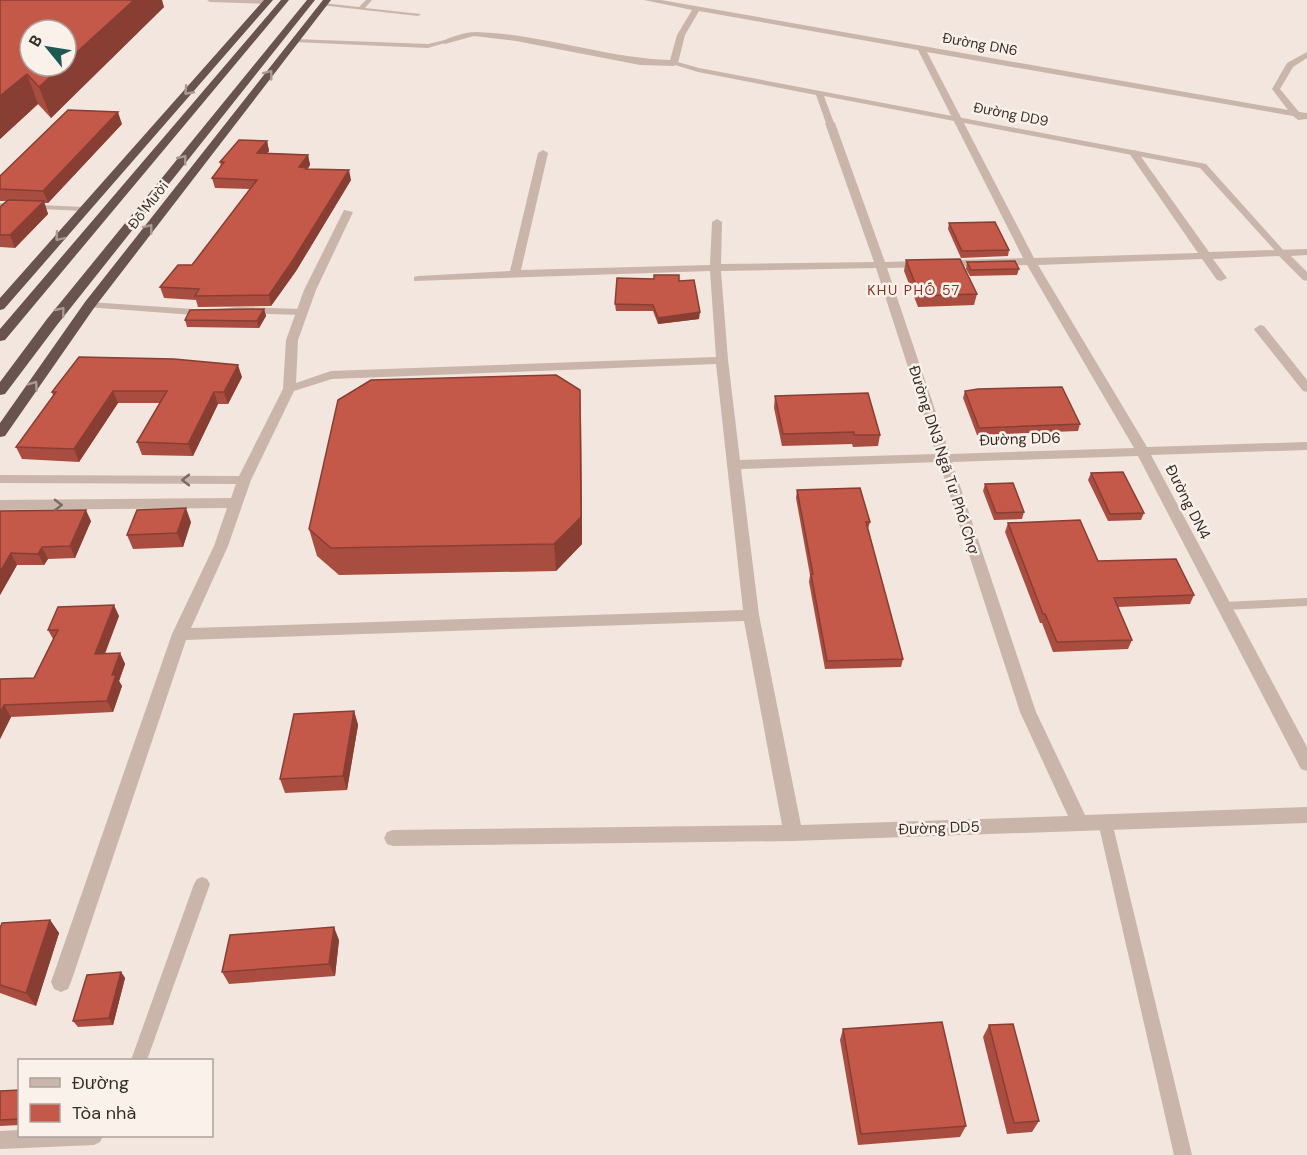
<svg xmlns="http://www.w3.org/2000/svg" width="1307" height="1155" font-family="'DM Sans',sans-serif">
<rect width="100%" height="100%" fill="#f2e6de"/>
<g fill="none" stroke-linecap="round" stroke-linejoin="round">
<path fill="#cab5aa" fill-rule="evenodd" d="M207,0h56l8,2 -3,2 -58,-2z
M366,0h6l-7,8 56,6 -3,2 -98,-11 3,-2 36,4z
M295,39l133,5 17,-4 3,2 -20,6 -135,-6v-2z
M674,61l25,7 507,96 80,89 -7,2 -79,-87 -376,-72 10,27 -4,2 -4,-2 -10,-28 -118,-23 -26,-8 -1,-1z
M0,203l83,4 4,2 -4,2 -83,-4z
M89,302l119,8 30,-3 64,2 5,3 -5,3 -64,-2 -30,3 -122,-9v-4z
M1307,598v8l-83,4 -6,-4 6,-4z
M1105,816l5,2 2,4 80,333h-18l-76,-333 2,-4z
M202,877l5,2 3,5 -63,176h-16l63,-176 3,-5z
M20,1130v6h83l-3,6 -6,3 -94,4v-18z"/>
<path fill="#cab5aa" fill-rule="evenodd" d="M644,0h17l627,110 -16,-21 15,-26 20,-11v6l-14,9 -13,22 19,23 8,1v6l-9,1 -5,-4 -366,-64 107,206 164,-5 -69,-100 5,-3 3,1 72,101 98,-3v6l-16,1 16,16v9l-4,-1 -24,-24 -66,3 14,19 -6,3 -4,-1 -15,-21 -164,6 109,182 160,-5v8l-156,5 156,292v24l-6,-2 -163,-313 -186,6 84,250 49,103 222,-8v16l-514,18 -400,5 -6,-2 -3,-6 3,-6 6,-2 389,-5 -38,-204 -558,19 -115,342 -3,7 -7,3 -7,-3 -3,-7 121,-348 42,-88 13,-38 -227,2v-10l231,-2 5,-14 -236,-1v-8l239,1 44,-87 3,-49 18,-50 40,-80 9,2 -37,78 -18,50 -2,43 35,-12 385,-14 -6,-86 -296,10v-4l4,-1 92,-5 28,-118 5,-3 5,3 -27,117 189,-5 2,-43 5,-3 5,3 -1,42 153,-2 -49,-139 5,-3 5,3 50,139 138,-4 -105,-208 -219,-39 -14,24 -7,28 -4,3 -34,-1 -124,-24 -42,-5 -29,8 -4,-2c8,-5 25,-10 35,-10 66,2 129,26 194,28l7,-25 15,-25zM1027,265l107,183 -184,6 -63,-186zM876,268l60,186 -196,6 -12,-100 -7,-89zM716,364l27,246 -552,18 37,-82 23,-66 43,-89 38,-12zM939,462l81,250 48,104 -267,9 -42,-210 -18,-146z
M1260,325l4,1 43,54v12l-4,-1 -47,-59 -2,-3z"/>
<path fill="#69534e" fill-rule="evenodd" d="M264,0h9l-269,309 -4,1v-12z
M281,0h8l-284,340 -5,1v-12z
M307,0h8l-258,325 -52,69 -5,1v-13l47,-63z
M323,0h8l-237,308 -89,128 -5,1v-14l85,-121z"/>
</g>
<path fill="#a94d40" d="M0,0l164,7 -113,111 -13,-14 -38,35z
M122,124l-74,79h-4l4,11 -33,34 -15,-1v-40l6,-6h-6v-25z
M267,141l2,10 -2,2 41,2 2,10 -3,4 44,11 -55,91 -25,35 -73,1 -2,-7 -32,-2 -4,-11 32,-22 58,-76 -35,-1 -3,-10 9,-12 -1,-4z
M949,223l60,27 -1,6 -47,2 -13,-29z
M906,260l71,34 -3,11 -56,2 -14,-36z
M967,262l52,7 -2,6 -47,1 -4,-7z
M679,281l20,38 -41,5 -5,-13h-37l-1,-7z
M264,309l2,7 -7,12 -72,-1 -2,-7z
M242,377l-14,27h-10l-25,52 -51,-1 -5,-13 23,-39h-42l-39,59 -57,-3 -6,-12 37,-51 -1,-4z
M965,391l115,33 -2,7 -101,4 -14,-37z
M775,396l105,39 -2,11 -25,1 -1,-3 -70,2 -8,-38z
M581,416l1,128 -26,27 -217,4 -22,-19 -8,-27z
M1091,473l53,40 -3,7 -33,1 -20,-41z
M985,484l39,28 -2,7 -28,1 -11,-29z
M797,490l73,32 -2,7 35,130 -2,8 -76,2 -16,-87 1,-7 -14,-77z
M0,511l91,10 -16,37 -27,1 -4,6h-27l-17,30z
M191,522l-8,25 -50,2 -6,-14z
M1008,523l90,38 96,34 -4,9 -72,3 14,33 -4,9 -75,3 -11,-29h-2l-35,-91z
M119,616l-14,38 15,-1 5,11 -6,17 3,5 -9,26 -102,5 -11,22v-60l34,-1 19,-39 -5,-9z
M354,711l4,14 -11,65 -62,3 -5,-14z
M50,920l9,13 -23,73 -36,-13v-65z
M339,940l-4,36 -106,8 -7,-12z
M121,972l4,6 -12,47 -35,2 -5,-6z
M989,1025l50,96 -7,11 -25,2 -24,-97z
M843,1029l123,97 -6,11 -102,8 -18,-105z
M20,1090v35l-20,1v-35z"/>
<path fill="#893e34" d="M134,0h28l2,7 -113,111 -12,-31 23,-21h4v-4z
M27,74l11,30 -38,35v-43z
M118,112l4,12 -74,79 -5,-12z
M267,141l2,10 -9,12 -3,-10z
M308,155l2,10 -3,5 -8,-3z
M349,170l2,10 -55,91 -25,35 -2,-11z
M44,201l4,13 -33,34 -5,-13z
M264,309l2,7 -7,12 -2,-7z
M700,312l-1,7 -41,5v-6z
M238,365l4,12 -14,27 -4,-12z
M580,390l1,26 1,128 -26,27 -2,-27z
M113,391l5,12 -39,59 -5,-13z
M214,392l4,12 -25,52 -5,-12z
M186,508l5,14 -8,25 -6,-14z
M86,510l5,11 -16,37 -5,-12z
M42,547l6,12 -4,6 -6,-11z
M11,553l6,12 -17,30v-23z
M114,605l5,11 -19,49 -5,-11z
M120,653l5,11 -6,17 3,5 -9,26 -6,-11 5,-26z
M4,705l7,12 -11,22v-26z
M354,711l4,14 -11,65 -4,-14z
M50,920l9,13 -23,73 -10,-13z
M334,927l5,13 -4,36 -6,-12z
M121,972l4,6 -12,47 -4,-7z"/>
<path fill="#c4594a" stroke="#893e34" stroke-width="1.5" d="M0,0h134l-68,62v-32h-36v36h32l-23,21 -12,-13 -27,22z
M68,110l50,2 -75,79 -43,-2v-13z
M239,140l28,1 -10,12 51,2 -9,12 8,1 -1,1 43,1 -56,90 -24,35 -74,1 4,-7 -39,-2 18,-22h14l65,-85 -45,-2 12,-16h-4z
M8,200l36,1 -34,34h-10v-28z
M995,222l14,28 -47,1 -13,-28z
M960,259l17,35 -57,2 -14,-36z
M1015,261l4,8 -48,1 -4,-8z
M654,275h25v6l15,-1 6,32 -42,6 -5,-13 -38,-1 2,-26 37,1z
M264,309l-7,12 -72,-1 5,-10z
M79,357l95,2 64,6 -14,27h-10l-26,52 -51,-2 30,-51h-54l-39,58 -58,-2 40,-55h-4z
M556,375l24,15 1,127 -27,27 -223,4 -22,-19 29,-129 33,-20z
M1062,387l18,37 -101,4 -14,-37 13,-2z
M868,393l12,42h-26v-3l-71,2 -8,-38z
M1123,472l21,41 -34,1 -19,-41z
M1013,483l11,29 -28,1 -11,-29z
M860,488l10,34h-4l37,137 -76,2 -16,-87h2l-16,-84z
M186,508l-9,25 -50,2 10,-25z
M86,510l-16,36 -28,1 -4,7 -27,-1 -11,19v-61z
M1080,520l18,41 78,-2 18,36 -80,3 18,42 -75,2 -12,-28h-2l-35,-91z
M114,605l-19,49 25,-1 -8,22h4l-9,26 -103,4 -4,8v-34l34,-1 24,-48h-10l10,-23z
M354,711l-11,65 -63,3 14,-65z
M50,920l-24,73 -26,-8v-57l2,-5z
M334,927l-5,37 -107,8 8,-37z
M121,972l-12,46 -36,3 14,-46z
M942,1022l24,104 -105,8 -18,-105z
M1013,1024l26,97 -25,2 -25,-98z
M20,1090v29l-20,1v-29z"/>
<defs><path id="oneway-chevron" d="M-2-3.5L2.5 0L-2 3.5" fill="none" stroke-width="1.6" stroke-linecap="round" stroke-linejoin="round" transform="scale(1.5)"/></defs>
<g stroke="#aa9a94">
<use href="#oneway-chevron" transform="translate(269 74) rotate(-52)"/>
<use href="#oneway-chevron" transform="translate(188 91) rotate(132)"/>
<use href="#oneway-chevron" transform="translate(183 159) rotate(-51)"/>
<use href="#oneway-chevron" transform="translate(149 228) rotate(-52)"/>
<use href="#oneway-chevron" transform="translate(59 237) rotate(131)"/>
<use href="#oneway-chevron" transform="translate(61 311) rotate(-51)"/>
<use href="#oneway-chevron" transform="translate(34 385) rotate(-55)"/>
</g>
<g stroke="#7a6a63">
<use href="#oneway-chevron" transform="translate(186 480) rotate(-180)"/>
<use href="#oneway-chevron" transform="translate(58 505) rotate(-1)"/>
</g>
<g text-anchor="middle" stroke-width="5" stroke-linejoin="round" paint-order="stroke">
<g font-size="14" fill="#382c29" stroke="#faf1ea">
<text transform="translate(980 44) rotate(10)" y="5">Đường DN6</text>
<text transform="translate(1011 114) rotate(11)" y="5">Đường DD9</text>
<text transform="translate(148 205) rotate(-52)" y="5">Đỗ Mười</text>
</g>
<g font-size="14" letter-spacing="1.5" fill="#862f23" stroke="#faf1ea">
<text x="914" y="295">KHU PHỐ 57</text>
</g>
<g font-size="15" fill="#382c29" stroke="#faf1ea">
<text transform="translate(1020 439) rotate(-2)" y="5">Đường DD6</text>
<text transform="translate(944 460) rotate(72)" y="5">Đường DN3 Ngã Tư Phố Chợ</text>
<text transform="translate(1188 502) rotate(63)" y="5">Đường DN4</text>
<text transform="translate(939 828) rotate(-2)" y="5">Đường DD5</text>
</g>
</g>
<rect x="18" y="1059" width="195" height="78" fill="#faf1ea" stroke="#aca29d" stroke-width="1.5"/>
<rect x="30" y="1078" width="30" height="9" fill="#cab5aa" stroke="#aca29d" stroke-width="1.5"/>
<text x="72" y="1089" font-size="18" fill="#382c29">Đường</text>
<rect x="30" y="1104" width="30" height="18" fill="#c4594a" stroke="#aca29d" stroke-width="1.5"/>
<text x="72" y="1119" font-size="18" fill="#382c29">Tòa nhà</text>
<g transform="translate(48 48) rotate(300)"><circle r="28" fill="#faf1ea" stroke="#aca29d" stroke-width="1.5"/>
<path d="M0-4.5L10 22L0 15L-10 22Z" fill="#1f5956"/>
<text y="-9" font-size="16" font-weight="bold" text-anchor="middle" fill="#382c29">B</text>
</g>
</svg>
